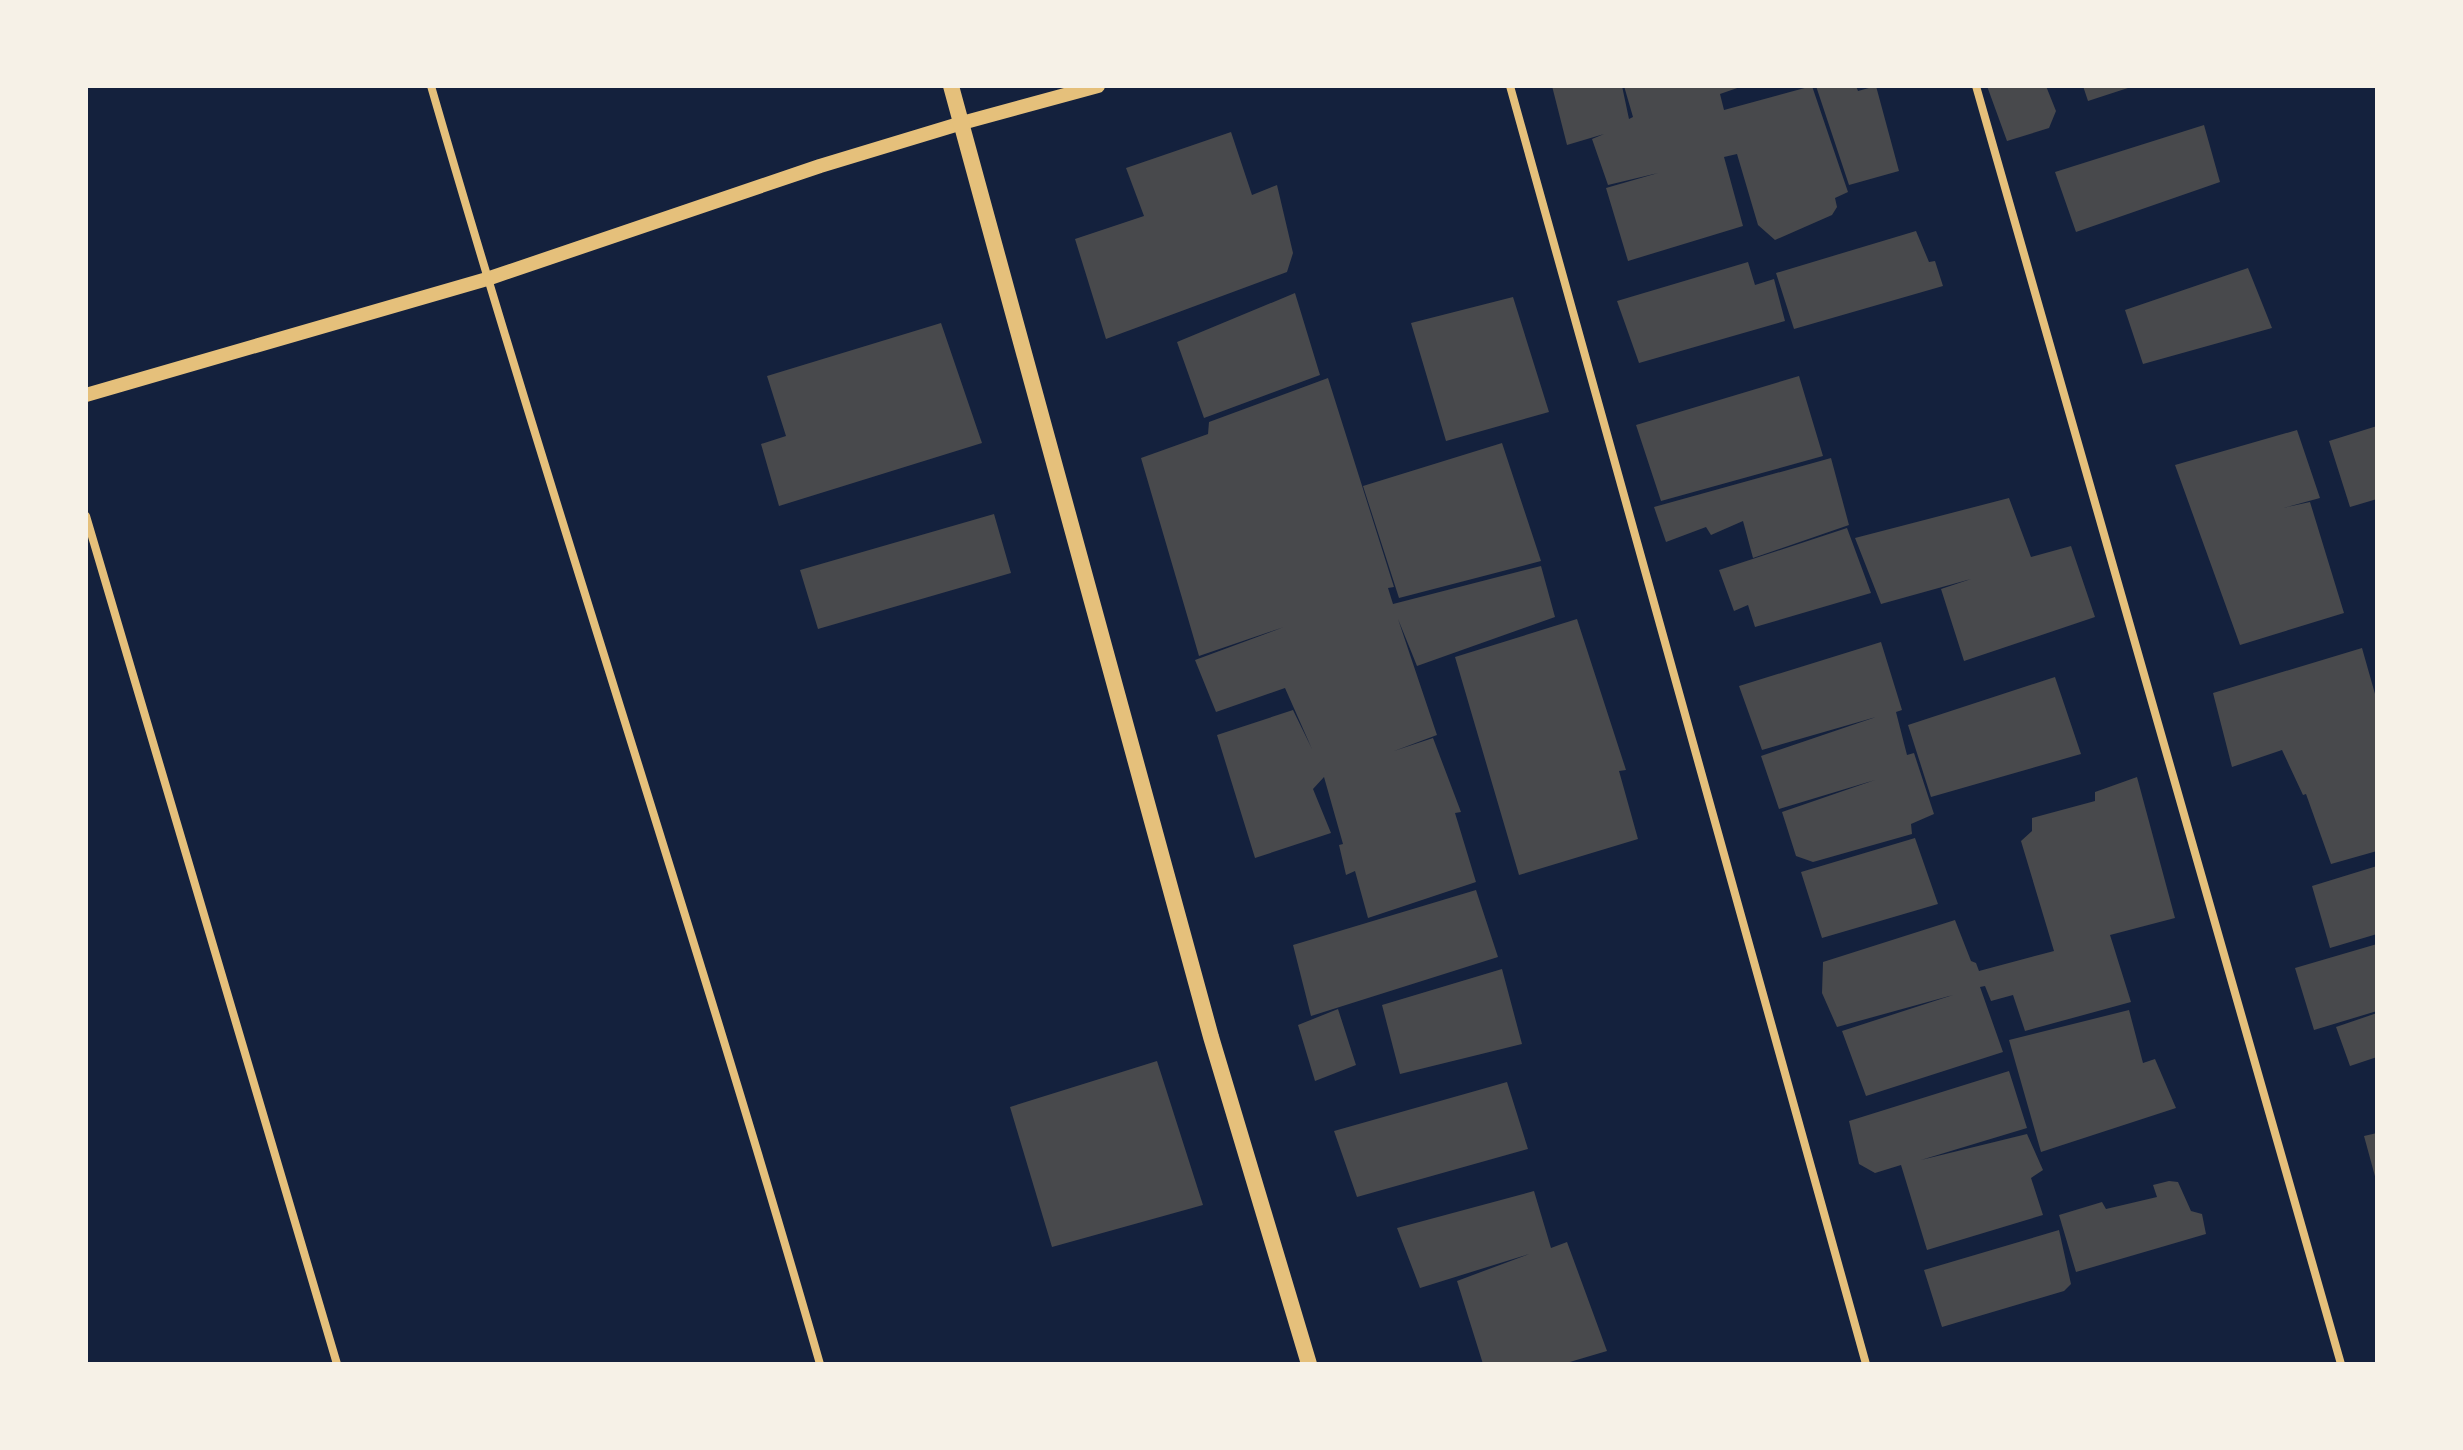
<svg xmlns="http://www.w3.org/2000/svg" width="2463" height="1450" font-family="Overpass,sans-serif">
<rect width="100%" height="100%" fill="#14213d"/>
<path fill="#48494c" d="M1552,86h70l7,33 4,-2 -9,-31h119l-23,8 4,16 88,-24 36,106 -13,6 2,9 -5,8 -57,25 -17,-15 -21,-71 -13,3 19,69 -115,35 -22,-73 52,-15 -50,12 -16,-46 12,-5 -37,11z
M1816,86h40l2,5 18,-5 23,85 -50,14z
M1987,86h59l10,25 -7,17 -42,13z
M2083,86h48v1l-43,14z
M2204,125l16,57 -144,50 -21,-60z
M1231,132l21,63 25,-10 16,68 -6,19 -181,67 -31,-100 69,-23 -18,-48z
M1916,231l13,31 6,-1 8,25 -149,43 -18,-56z
M1748,262l7,23 19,-6 11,42 -146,42 -22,-62z
M2248,268l24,60 -129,36 -18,-54z
M1295,293l25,82 -116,43 -27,-76z
M1513,297l36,115 -103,29 -35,-118z
M941,323l41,120 -203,63 -18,-62 25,-8 -19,-60z
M1799,376l24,80 -162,45 -25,-76z
M1328,378l66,209 -6,1 5,16 148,-38 14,51 -138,49 -19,-47 39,116 -43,16 39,-13 28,74 -6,1 21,69 -108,36 -13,-47 -9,4 -7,-30 4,-1 -19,-67 -11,12 18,44 -76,25 -38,-123 76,-25 19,39 -27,-61 -69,24 -21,-52 89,-33 -85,29 -58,-198 67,-24 1,-12z
M2377,426v73l-27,8 -21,-66z
M2297,430l23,68 -37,10 27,-6 34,111 -104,32 -65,-180z
M1502,443l39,118 -142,37 -36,-112z
M1831,458l18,67 -96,33 -10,-37 -32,14 -5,-8 -40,15 -12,-35z
M2009,498l22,59 40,-11 24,71 -131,44 -23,-72 30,-10 -90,25 -26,-66z
M994,514l17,59 -193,56 -18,-59z
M1847,528l24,65 -116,34 -7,-22 -14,6 -15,-41z
M1577,619l49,151 -7,1 19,68 -119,36 -64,-218z
M1881,642l21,68 -6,2 11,43 7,-2 20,61 -23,10 1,10 -99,28 -17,-6 -14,-44 93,-32 -96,29 -18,-53 115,-39 -114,33 -23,-64z
M2362,648l15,53v150l-46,13 -25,-70 -3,1 -21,-45 -50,17 -19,-74z
M2055,677l26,77 -150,43 -23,-72z
M2137,777l38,141 -65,17 21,67 -106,29 -12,-36 -22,6 -6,-15 -5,1 23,65 -137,44 -24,-65 111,-36 -116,32 -15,-34 1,-31 132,-42 16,41 5,2 3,8 75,-20 -33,-110 11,-10v-13l63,-17v-9z
M1915,838l23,66 -116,34 -21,-66z
M2377,866v68l-47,14 -18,-62z
M1476,890l22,67 -187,59 -18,-71z
M2377,944v67l-63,19 -19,-62z
M1502,969l20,75 -122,30 -18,-69z
M1338,1009l18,56 -41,16 -17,-56z
M2129,1010l14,53 12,-4 21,49 -135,44 -32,-112z
M2377,1013v44l-27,9 -14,-39z
M1157,1061l46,144 -151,42 -42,-140z
M2009,1071l18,57 -106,32 106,-26 16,36 -12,8 12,37 -116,35 -26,-85 -26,8 -16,-9 -10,-43z
M1507,1082l21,67 -171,48 -23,-66z
M2377,1133v47h-1l-12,-44z
M2169,1181l9,1 13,29 11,3 4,20 -130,38 -17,-57 43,-13 4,7 51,-12 -4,-12z
M1534,1191l17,57 16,-6 40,109 -44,13h-80l-26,-83 72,-27 -109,34 -23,-60z
M2059,1230l12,54 -7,7 -122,36 -18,-57z"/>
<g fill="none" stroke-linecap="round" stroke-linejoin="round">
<path stroke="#e5c07b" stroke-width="8" d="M431,86c124,428 266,850 389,1278
M1510,86l356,1278
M1976,86l365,1278
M86,516l251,848"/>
<path stroke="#e5c07b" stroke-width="14" d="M86,395l401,-116 333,-113 142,-43 136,-37"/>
<path stroke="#e5c07b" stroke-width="16" d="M951,86l260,951 98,327"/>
</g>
<rect width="2463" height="1450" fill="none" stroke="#f6f1e7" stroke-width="176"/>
</svg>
